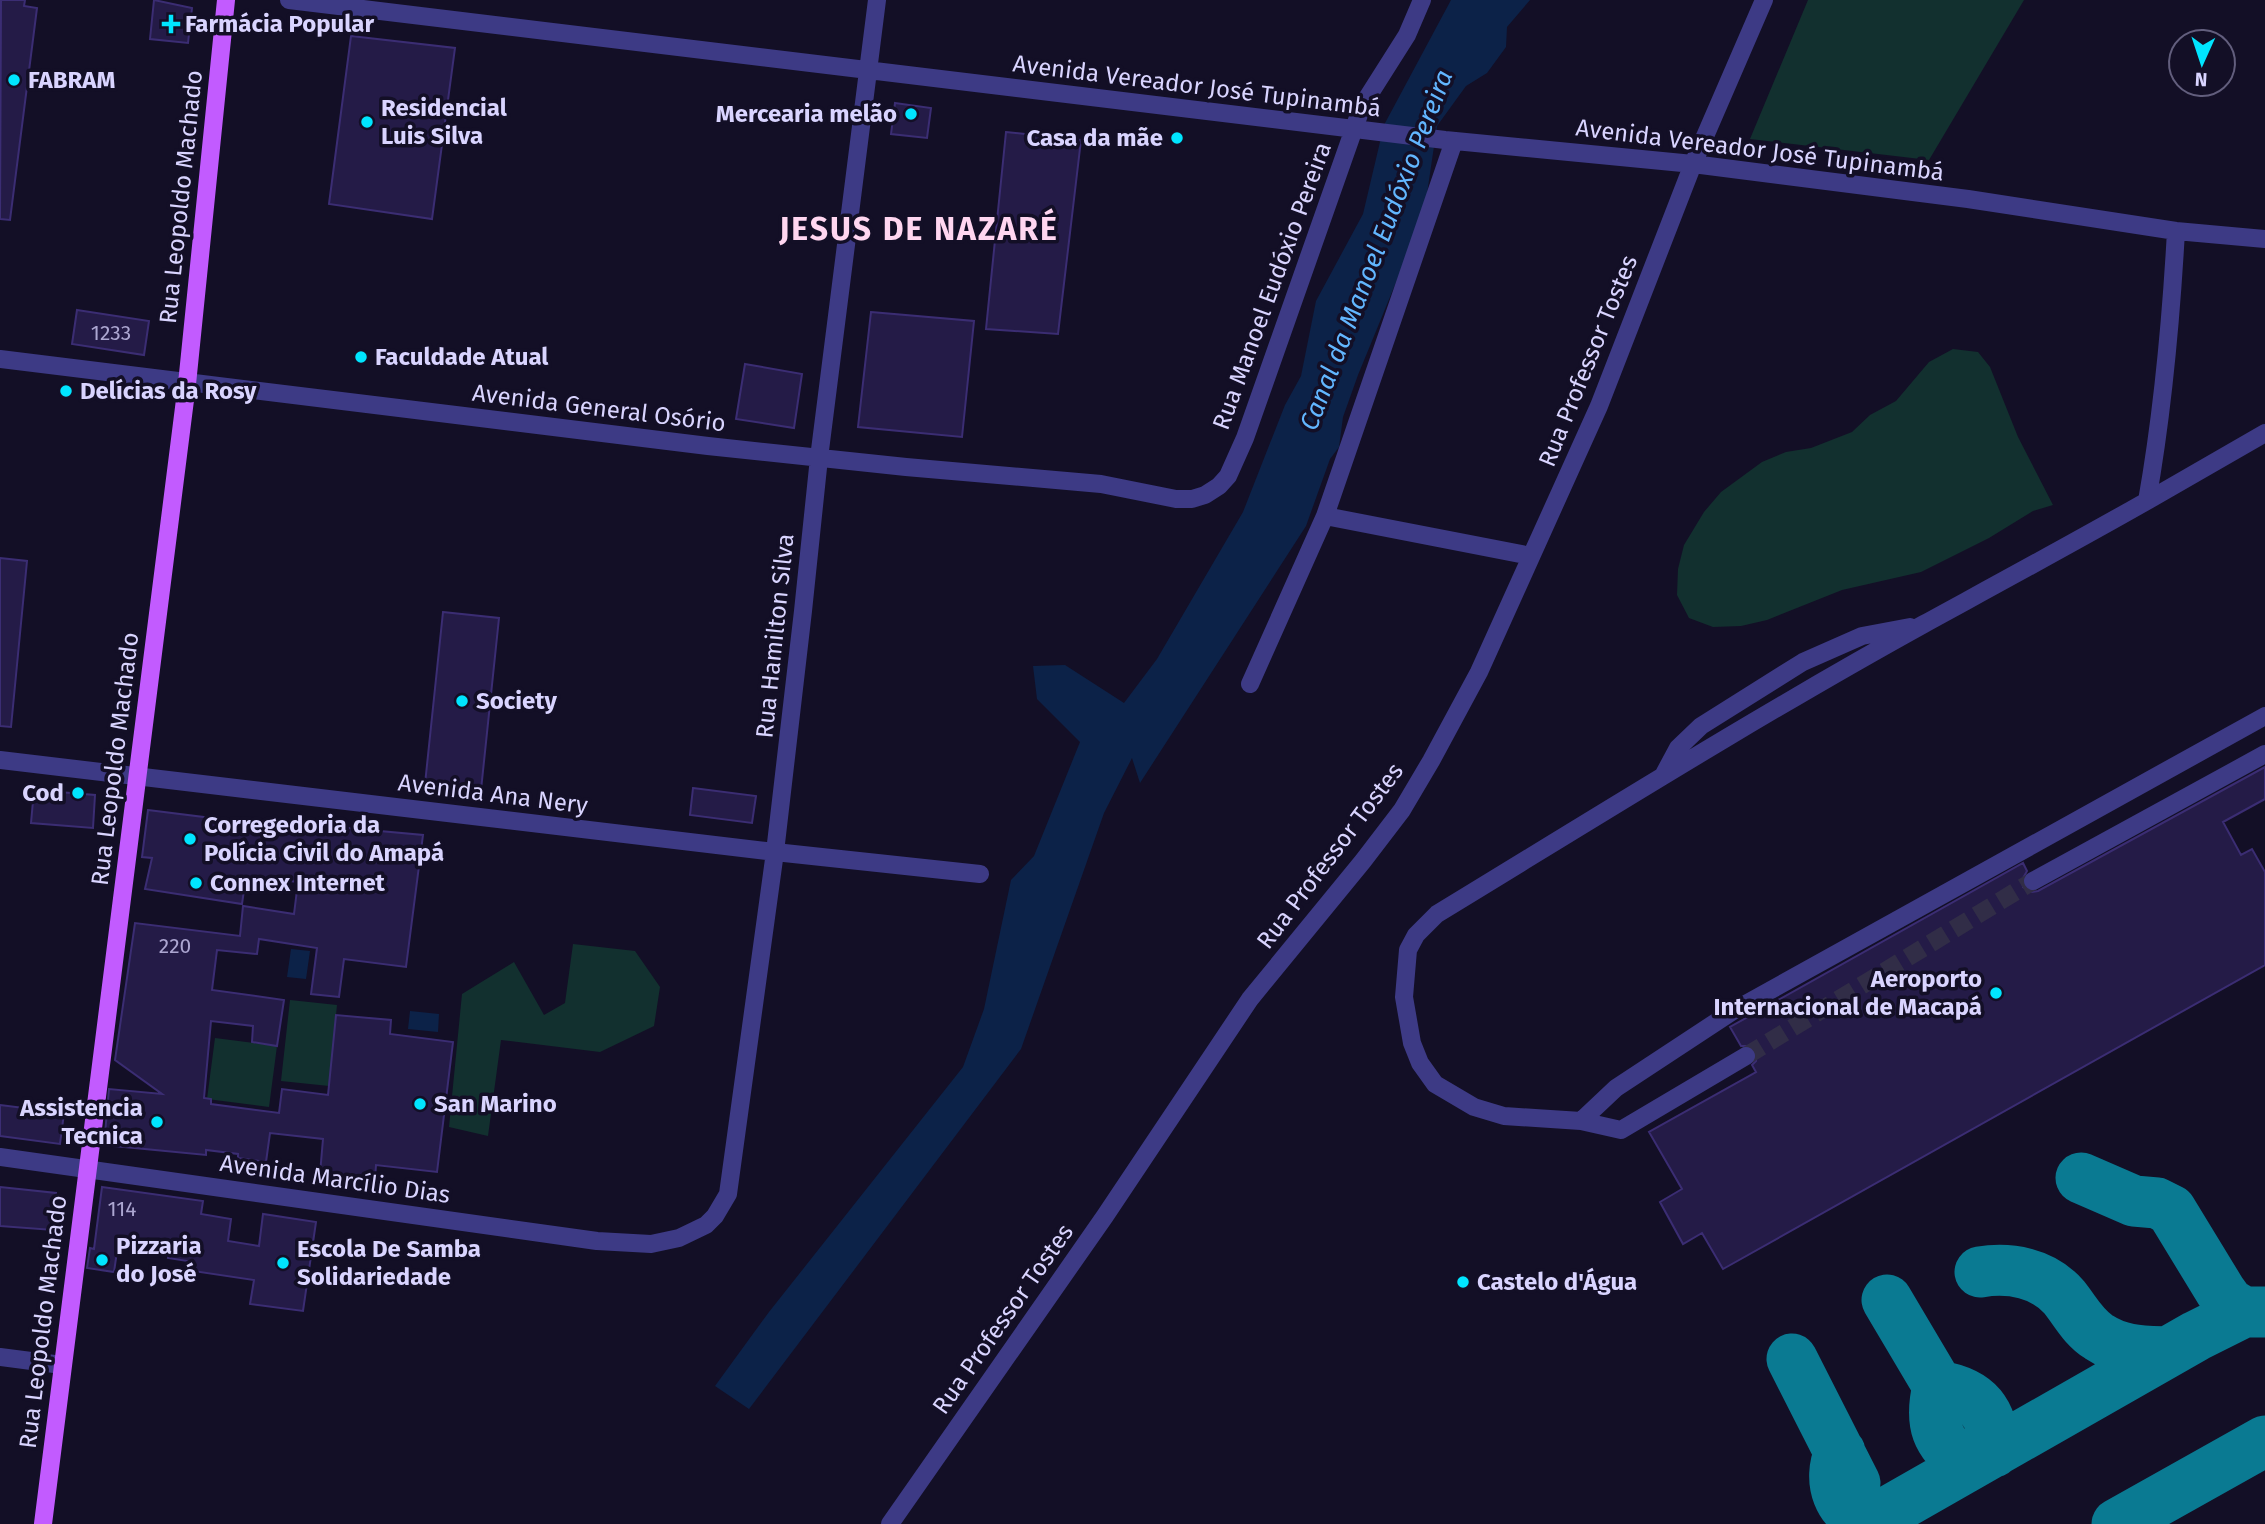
<svg xmlns="http://www.w3.org/2000/svg" width="2265" height="1524" font-family="'Fira Sans',sans-serif">
<rect width="100%" height="100%" fill="#130f26"/>
<path fill="#12302f" d="M1808,0h216l-95,160 -179,-21z
M1953,349l25,3 12,15 28,70 35,68 -20,6 -44,27 -68,34 -79,18 -75,30 -26,6 -28,1 -24,-9 -12,-23 1,-26 6,-24 20,-33 17,-20 41,-30 24,-10 25,-4 41,-16 18,-17 26,-14 33,-39z
M573,944l62,7 25,36 -6,39 -54,26 -99,-12 -13,96 -39,-9 13,-133 52,-32 30,53 21,-12z
M290,1000l47,5 -8,81 -48,-5z
M215,1038l62,8 -8,61 -62,-8z"/>
<path fill="#0c2248" d="M1451,0h79l-23,27 -1,20 -19,26 -21,13 -29,40 -13,88 -66,161 -15,42 -4,30 -9,12 -24,67 -166,257 -8,-25 -28,55 -83,236 -272,360 -34,-23 54,-74 194,-245 21,-58 27,-129 23,-24 46,-114 -43,-43 -4,-33 32,-1 59,38 33,-44 86,-147 42,-107 16,-29 15,-75 47,-87 21,-89z
M291,949l19,2 -4,28 -19,-2z
M410,1011l29,3 -1,18 -30,-3z"/>
<g fill="none" stroke-linecap="round" stroke-linejoin="round">
<path stroke="#0a7a92" stroke-width="51" d="M2081,1178l53,23 23,2 14,7 50,82 8,11 15,9
M1980,1272c30,-5 63,1 84,25 12,15 19,30 35,40 21,14 43,14 67,15
M1887,1300l51,86c39,6 56,26 56,66
M1792,1359l63,124
M1938,1386c-9,38 -2,57 29,80
M1840,1452c-13,28 -2,63 30,70l326,-186 48,-24h21
M2117,1524l148,-83"/>
</g>
<path fill="#241b47" stroke="#3b2d73" stroke-width="2" d="M1,0h24l-1,6 13,2 -27,212 -10,-1z
M154,0l38,8 -4,35 -38,-4z
M351,36l104,12 -23,171 -103,-15z
M895,103l36,5 -4,30 -36,-4z
M1006,132l75,8 -23,194 -72,-5z
M77,310l72,11 -5,34 -72,-11z
M871,312l103,9 -12,116 -104,-10z
M745,364l57,10 -8,54 -58,-9z
M0,558l27,3 -16,166 -11,-1z
M443,612l56,6 -18,172 -56,-6z
M2265,767v32l-42,23 18,33 11,-6 13,23v93l-542,304 -21,-36 -19,11 -23,-42 22,-13 -33,-57 107,-60 -4,-7 4,-4v-10l-5,-5h-10l-11,-19 293,-164 4,8 -5,9 1,7 9,5 6,-1z
M693,788l63,8 -4,27 -62,-8z
M34,790l61,5 -2,33 -62,-5z
M148,810l104,13v-2l52,6v-3l119,11 -17,132 -62,-8 -5,38 -28,-3 6,-46 -58,-9 -2,15 -40,-4 -5,40 72,10 -7,46 -25,-4 1,-16 -42,-5 -7,77 7,1v5l68,9 3,-24 46,6 8,-80 55,5 -1,14 63,8 -16,130 -61,-7 -1,14 -55,-5 3,-35 -53,-6 -4,29 -28,-4v-4l-32,-4v5l-102,-10 5,-56 53,5 -47,-34 20,-137 105,13 3,-30 51,8 4,-32 -52,-6 -4,28 -97,-15 7,-31 -10,-1z
M0,1105l64,8 -4,31 -60,-8z
M0,1187l56,6 -3,37 -53,-4z
M102,1187l101,14 -2,13 30,5 -3,22 31,5 4,-32 53,8 -13,89 -53,-7 4,-24 -61,-9 1,-9 -26,-4 2,-13 -51,-7 -5,34 -27,-4 3,-20 4,1z"/>
<g fill="none" stroke-linecap="round" stroke-linejoin="round">
<path stroke="#312d47" stroke-width="18" stroke-dasharray="18 9" stroke-linecap="butt" d="M1746,1056l287,-175"/>
<path stroke="#3d3a85" stroke-width="18" d="M289,0l1156,140 248,24 275,35 208,32 89,8
M0,359l708,87 198,21 195,17 75,15h16l13,-4 14,-9 9,-10 17,-38 117,-332 45,-71 15,-35
M2147,501l118,-68
M1325,516l206,40
M1250,684l75,-168 129,-375
M0,760l775,92 205,22
M1663,776l15,-28 23,-22 102,-64 59,-26 48,-9
M2033,881l232,-127
M1746,1056l-125,74 -40,-9 -77,-5 -30,-9 -39,-23 -15,-21 -8,-20 -8,-46 4,-47 8,-15 21,-21c161,-98 322,-199 487,-290 75,-41 149,-81 223,-123 16,-90 24,-180 29,-270
M1581,1121l35,-33 117,-77 532,-295
M0,1157l597,84 54,3 28,-6 27,-13 9,-9 13,-22 47,-342 28,-241 16,-153 58,-458
M0,1357l62,8
M890,1524l215,-308 145,-217 113,-138 39,-51 29,-49 48,-89 120,-266 94,-242 71,-164"/>
<path stroke="#c25bff" stroke-width="18" d="M43,1524l144,-1140 39,-384"/>
</g>
<g fill="#00e5ff" stroke="#130f26" stroke-width="2.5">
<path d="M167.5 13.5h7v7h7v7h-7v7h-7v-7h-7v-7h7z"/>
<circle cx="14" cy="80" r="7"/>
<circle cx="911" cy="114" r="7"/>
<circle cx="367" cy="122" r="7"/>
<circle cx="1177" cy="138" r="7"/>
<circle cx="361" cy="357" r="7"/>
<circle cx="66" cy="391" r="7"/>
<circle cx="462" cy="701" r="7"/>
<circle cx="78" cy="793" r="7"/>
<circle cx="190" cy="839" r="7"/>
<circle cx="196" cy="883" r="7"/>
<circle cx="1996" cy="993" r="7"/>
<circle cx="420" cy="1104" r="7"/>
<circle cx="157" cy="1122" r="7"/>
<circle cx="102" cy="1260" r="7"/>
<circle cx="283" cy="1263" r="7"/>
<circle cx="1463" cy="1282" r="7"/>
</g>
<g text-anchor="middle" stroke-width="7" stroke-linejoin="round" paint-order="stroke">
<g font-size="21" fill="#aca6d1">
<text x="111" y="340">1233</text>
<text x="175" y="953">220</text>
<text x="122" y="1216">114</text>
</g>
<g font-size="24" font-weight="bold" fill="#d9d4ff" stroke="#130f26" text-anchor="start">
<text x="185" y="32">Farmácia Popular</text>
<text x="28" y="88">FABRAM</text>
<text x="381" y="116">Residencial<tspan x="381" dy="28">Luis Silva</tspan></text>
<text x="897" y="122" text-anchor="end">Mercearia melão</text>
<text x="1163" y="146" text-anchor="end">Casa da mãe</text>
<text x="375" y="365">Faculdade Atual</text>
<text x="80" y="399">Delícias da Rosy</text>
<text x="476" y="709">Society</text>
<text x="64" y="801" text-anchor="end">Cod</text>
<text x="204" y="833">Corregedoria da<tspan x="204" dy="28">Polícia Civil do Amapá</tspan></text>
<text x="210" y="891">Connex Internet</text>
<text x="1982" y="987" text-anchor="end">Aeroporto<tspan x="1982" dy="28">Internacional de Macapá</tspan></text>
<text x="434" y="1112">San Marino</text>
<text x="143" y="1116" text-anchor="end">Assistencia<tspan x="143" dy="28">Tecnica</tspan></text>
<text x="116" y="1254">Pizzaria<tspan x="116" dy="28">do José</tspan></text>
<text x="297" y="1257">Escola De Samba<tspan x="297" dy="28">Solidariedade</tspan></text>
<text x="1477" y="1290">Castelo d'Água</text>
</g>
<g font-size="24" fill="#d9d4ff" stroke="#130f26">
<text transform="translate(1197 86) rotate(7)" y="8">Avenida Vereador José Tupinambá</text>
<text transform="translate(1760 150) rotate(7)" y="8">Avenida Vereador José Tupinambá</text>
<text transform="translate(181 197) rotate(-84)" y="8">Rua Leopoldo Machado</text>
<text transform="translate(1272 286) rotate(-70)" y="8">Rua Manoel Eudóxio Pereira</text>
<text transform="translate(1588 361) rotate(-68)" y="8">Rua Professor Tostes</text>
<text transform="translate(599 408) rotate(7)" y="8">Avenida General Osório</text>
<text transform="translate(775 636) rotate(-84)" y="8">Rua Hamilton Silva</text>
<text transform="translate(115 759) rotate(-83)" y="8">Rua Leopoldo Machado</text>
<text transform="translate(493 794) rotate(7)" y="8">Avenida Ana Nery</text>
<text transform="translate(1330 856) rotate(-53)" y="8">Rua Professor Tostes</text>
<text transform="translate(335 1179) rotate(8)" y="8">Avenida Marcílio Dias</text>
<text transform="translate(1003 1319) rotate(-55)" y="8">Rua Professor Tostes</text>
<text transform="translate(43 1322) rotate(-83)" y="8">Rua Leopoldo Machado</text>
</g>
<g font-size="26" font-style="italic" fill="#62b6ff" stroke="#130f26">
<text transform="translate(1376 250) rotate(-69)" y="9">Canal da Manoel Eudóxio Pereira</text>
</g>
<g font-size="32" font-weight="bold" letter-spacing="2" fill="#ffd6f0" stroke="#130f26">
<text x="919" y="240">JESUS DE NAZARÉ</text>
</g>
</g>
<g transform="translate(2202 63) rotate(183)"><circle r="33" fill="#130f26" stroke="#625e7d" stroke-width="2"/>
<path d="M0-5L12 26L0 18L-12 26Z" fill="#00e5ff"/>
<text y="-10" font-size="19" font-weight="bold" text-anchor="middle" fill="#d9d4ff">N</text>
</g>
</svg>
